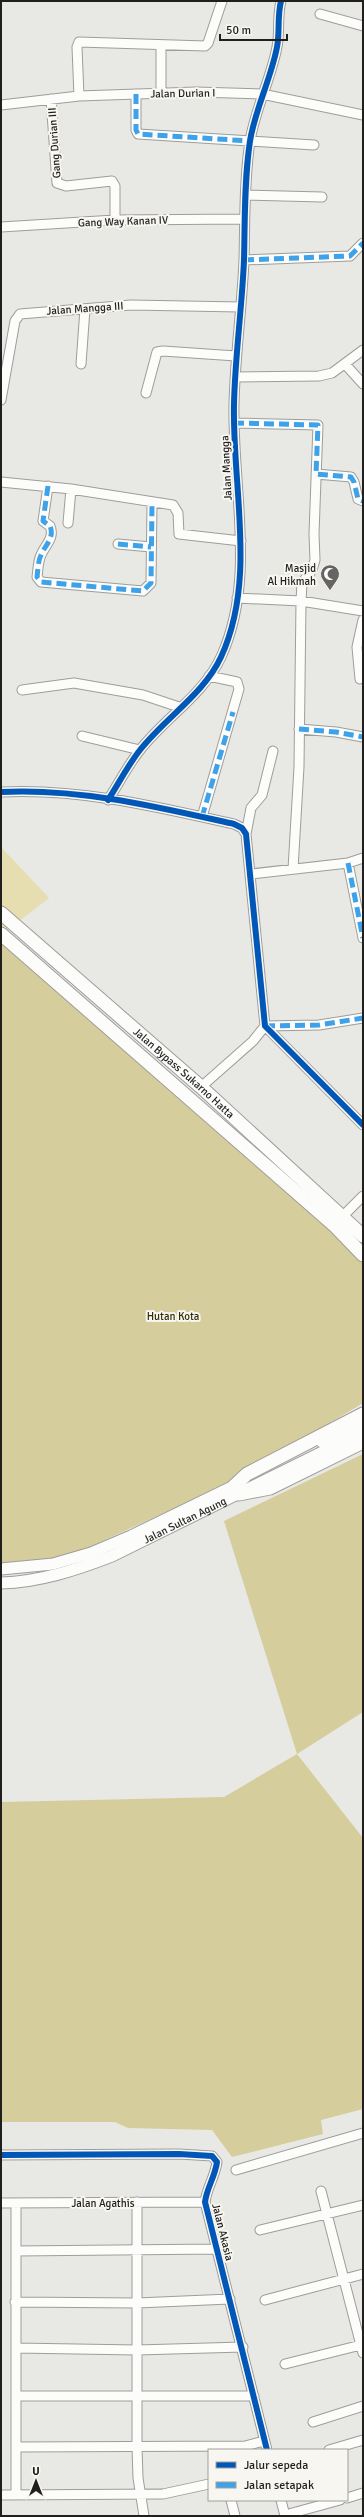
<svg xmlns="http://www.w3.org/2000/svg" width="364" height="2517" font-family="Signika,sans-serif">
<rect width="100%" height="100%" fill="#e8e8e4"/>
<path fill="#e6deb0" d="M1,847l48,51 -48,37z"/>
<path fill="#d6cd9c" d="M1,931l362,323v149l-131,79 -178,81 -53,6z
M363,1454v258l-66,42 66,84v271l-42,11 2,14 -91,23 -20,-27 -84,-2 -13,-6h-114v-320l223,-5 73,-43 -73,-233z"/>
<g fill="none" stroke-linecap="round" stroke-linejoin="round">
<g stroke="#9e9d9a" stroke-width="11">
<path id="minor" d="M320,14l43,12
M161,45v48
M136,94v36l2,4 176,11
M79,96l-2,-49 2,-5 126,4 3,-3 14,-42
M51,99l6,84 9,3 46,-5 3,5v34
M1,105l78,-9 117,-4 66,2 101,21
M246,195l76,2
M1,227l114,-7 129,-1
M244,260l106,-4 13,-13
M81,364l4,-55
M345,364l18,20
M236,377l83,-1 13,-3 31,-23
M146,393l11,-41 6,-1 73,5
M1,400l14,-79 5,-7 111,-9 109,2
M234,423l84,2 -4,109 1,26 -3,10 -10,13 -1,18 -2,166 -6,102
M316,474l35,3 3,5 4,17 5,2
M1,482l70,7 102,16 5,8 1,21 62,7
M48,486l-5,35 7,5c5,12 -5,19 -9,29 -3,6 -3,15 -4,22l4,5 102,9 8,-8 1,-80
M68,523l3,-34
M118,544l33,3
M237,598l64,3 62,10
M360,679l-3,-32 6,-27
M22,690l52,-7 69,12 36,12
M299,729l37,3 27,5
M82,736l58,14
M1,792c79,-4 157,15 233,32l8,4 4,6 19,192 98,99
M108,800c11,-17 20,-35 32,-50 25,-32 64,-56 81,-93 36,-78 11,-170 13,-253 1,-48 8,-96 10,-144 1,-39 0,-79 6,-119 5,-32 21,-62 27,-94 3,-15 0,-30 4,-46
M202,817l37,-128 -2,-7 -28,-6
M246,834l5,-26 11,-13 11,-44
M348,863l15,75
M251,874l97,-11 15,-5
M201,1087l52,-46 12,-15 54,-1 44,-7
M343,1216l20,-20
M1,2155l178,-1 33,2 5,6c-2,15 -10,25 -12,40l62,248
M236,2170l127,-37
M321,2191l42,162
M137,2202v245l1,31 6,38
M1,2203l204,-1
M16,2203v292
M260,2230l103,-25
M16,2251l201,-2
M265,2300l98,-26
M15,2302l122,1 93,-4
M16,2348l121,2 106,-3
M285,2364l76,-19
M16,2396h238
M313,2422l50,-16
M16,2447l229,-1 19,-5
M329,2450l34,-10
M1,2495l162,-1 46,-10
M347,2498l16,-5
M231,2500l4,16
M281,2500l4,16
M285,2515l55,-15"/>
</g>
<g stroke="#9e9d9a" stroke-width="13">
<g id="major">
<path d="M322,1442l41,-20"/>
<path d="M1,1569l52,-5 38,-11 40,-17 109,-53"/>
<path id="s1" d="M1,1583c38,-1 75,-13 111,-27l251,-124"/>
</g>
</g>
<g stroke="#9e9d9a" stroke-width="15">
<g id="highway">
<path id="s2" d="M1,913l200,174 162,149"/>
<path d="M1,934l333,291 29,30"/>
<path d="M234,1486l13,-12 116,-60"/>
<path d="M239,1494l31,-6 93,-46"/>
</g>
</g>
<use href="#minor" stroke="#fcfcfb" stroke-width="9"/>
<use href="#major" stroke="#fcfcfb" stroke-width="11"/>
<use href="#highway" stroke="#fcfcfb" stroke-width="13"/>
<path stroke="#3da2ea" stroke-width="5" stroke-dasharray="10 5" stroke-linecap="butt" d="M136,94v36l2,4 112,7
M244,260l106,-4 13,-13
M234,423l84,2 -2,49 35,3 3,5 4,17 5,2
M48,486l-5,35 7,5c5,12 -5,19 -9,29 -3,6 -3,15 -4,22l4,5 102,9 8,-8 1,-80
M118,544l33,3
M299,729l37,3 27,5
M202,817l31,-105
M348,863l15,75
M265,1026l54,-1 44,-7"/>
<g stroke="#f7f6f0" stroke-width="8">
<path id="cycleway" d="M1,792c79,-4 157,15 233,32l8,4 4,6 19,192 98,99
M108,800c11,-17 20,-35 32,-50 25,-32 64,-56 81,-93 36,-78 11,-170 13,-253 1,-48 8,-96 10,-144 1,-39 0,-79 6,-119 5,-32 21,-62 27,-94 3,-15 0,-30 4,-46
M1,2155l178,-1 33,2 5,6c-2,15 -10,25 -12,40l62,248"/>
</g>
<use href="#cycleway" stroke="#0057b8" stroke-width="6"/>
</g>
<defs>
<g id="mosque-pin" transform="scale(1)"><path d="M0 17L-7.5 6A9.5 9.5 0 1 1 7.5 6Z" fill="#666563" stroke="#f7f6f0"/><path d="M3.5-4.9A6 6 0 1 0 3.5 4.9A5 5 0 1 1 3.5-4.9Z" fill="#fff"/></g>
</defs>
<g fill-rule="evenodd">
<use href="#mosque-pin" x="330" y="574"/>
</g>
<g text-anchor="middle" stroke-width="4" stroke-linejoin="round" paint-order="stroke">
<g font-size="11" fill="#201f1d" stroke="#f7f6f0">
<text transform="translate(183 93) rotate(-1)" y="4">Jalan Durian I</text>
<text transform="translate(54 143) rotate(-94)" y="4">Gang Durian III</text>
<text transform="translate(123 221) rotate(-2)" y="4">Gang Way Kanan IV</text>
<text transform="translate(85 308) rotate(-4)" y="4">Jalan Mangga III</text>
<text transform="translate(226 468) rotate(-93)" y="4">Jalan Mangga</text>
<text dy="4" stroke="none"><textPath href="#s2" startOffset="243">Jalan Bypass Sukarno Hatta</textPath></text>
<text dy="4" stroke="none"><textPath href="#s1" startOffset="196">Jalan Sultan Agung</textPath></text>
<text x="103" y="2207">Jalan Agathis</text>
<text transform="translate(223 2232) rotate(76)" y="4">Jalan Akasia</text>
</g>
<g font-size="11" fill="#201f1d" stroke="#f7f6f0" text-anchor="end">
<text x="316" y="572">Masjid<tspan x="316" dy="13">Al Hikmah</tspan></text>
</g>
<g font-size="11" fill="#332c05" stroke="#f7f6f0">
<text x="173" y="1320">Hutan Kota</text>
</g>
</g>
<rect width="364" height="2517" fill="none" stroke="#201f1d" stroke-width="4"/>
<rect x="208" y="2449" width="140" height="52" fill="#f7f6f0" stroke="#a1a09c"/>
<rect x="216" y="2462" width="20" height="6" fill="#0057b8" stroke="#a1a09c"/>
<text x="244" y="2469" font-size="12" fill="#201f1d">Jalur sepeda</text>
<rect x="216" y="2482" width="20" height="6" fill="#3da2ea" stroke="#a1a09c"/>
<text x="244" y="2489" font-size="12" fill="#201f1d">Jalan setapak</text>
<g transform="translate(36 2481)" stroke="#f7f6f0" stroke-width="3" paint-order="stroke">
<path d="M0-3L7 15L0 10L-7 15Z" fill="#201f1d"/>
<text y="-6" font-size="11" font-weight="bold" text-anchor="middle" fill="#201f1d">U</text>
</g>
<path d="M220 34v6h67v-6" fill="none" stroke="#201f1d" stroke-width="2"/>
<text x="226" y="34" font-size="12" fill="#201f1d" stroke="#f7f6f0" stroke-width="3" paint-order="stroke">50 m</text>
</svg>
